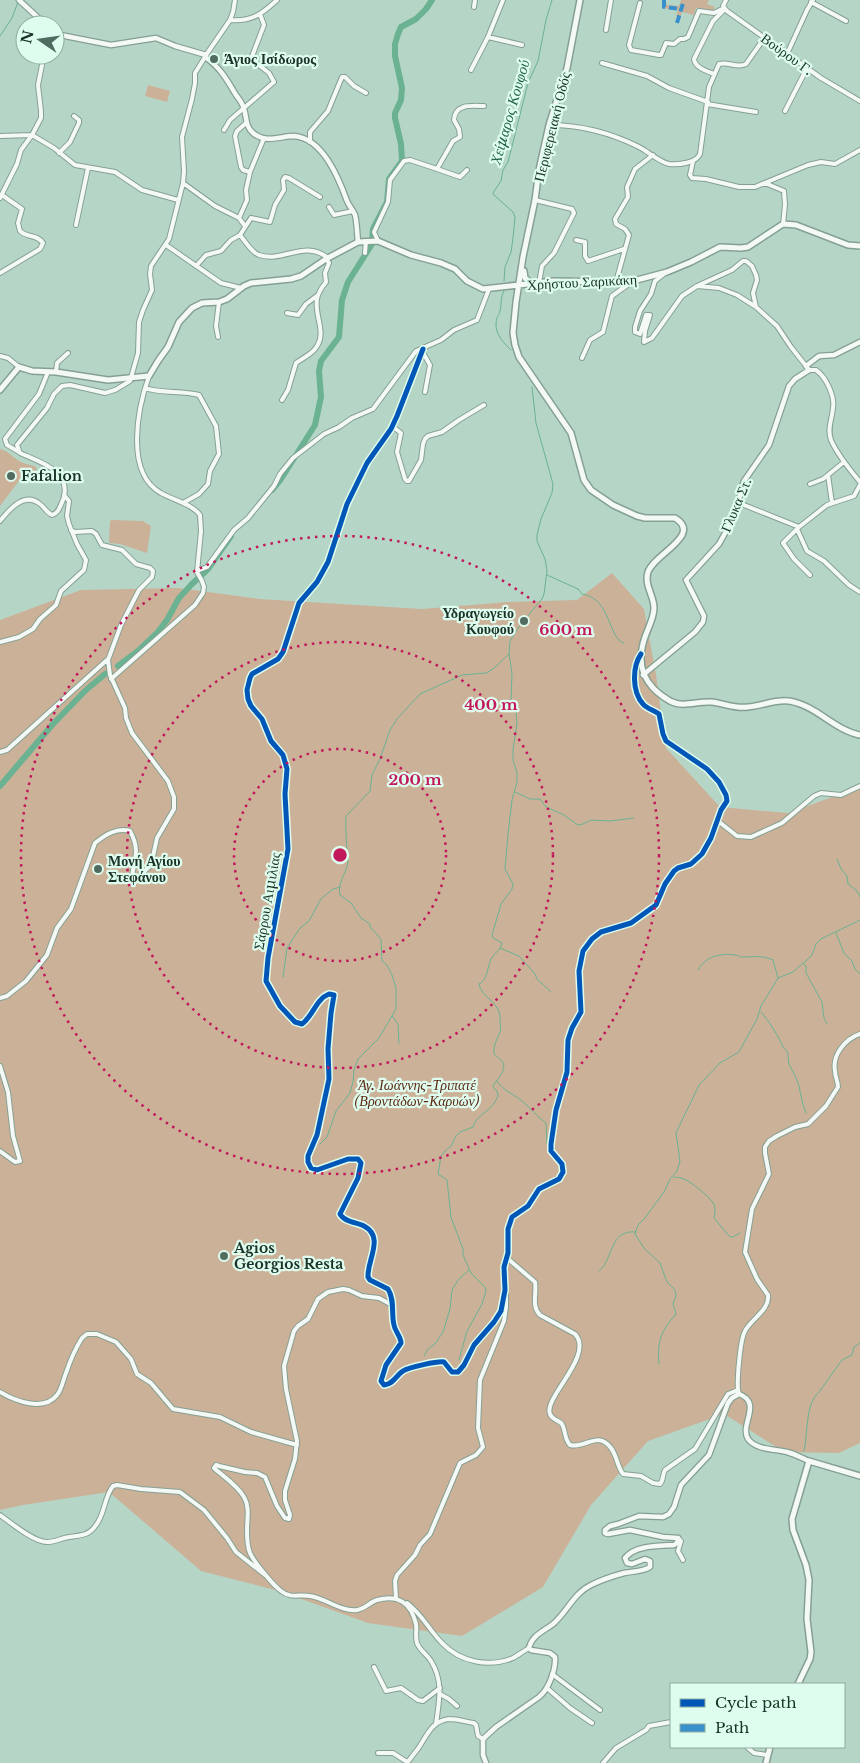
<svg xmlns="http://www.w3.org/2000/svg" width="860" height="1763" font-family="'Libre Baskerville',serif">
<rect width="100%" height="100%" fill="#b5d6c6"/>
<path fill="#ccb199" d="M662,0h3l2,5 12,1 2,-6h28l-2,4 8,3 -3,4 -19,-4 3,1 -2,7 -12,-3 -2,5 -4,-1 2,-6 -16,-2z
M148,85l22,6 -3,11 -22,-6z
M0,449c9,2 13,9 21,13 6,3 11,2 16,6l-2,4 -8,-2 -27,36z
M112,520l31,1 8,5 -4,27 -27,-9 -11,-1 1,-22z
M612,573l32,36 12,66 10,73 54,59 68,6 72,-26v656l-21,10 -55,-1 -60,-38 -76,27 -57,64 -48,82 -81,49 -94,-13 -89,-32 -78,-20 -92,-79 -86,13 -23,5v-890l81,-30 97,-2 81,11 163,10 85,-7 70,-2z"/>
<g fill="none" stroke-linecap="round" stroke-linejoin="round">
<path stroke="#6ab292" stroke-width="1" d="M0,36l12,-18 6,-16
M504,281l1,-14 6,-15 2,-14 2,-21 -2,-5 -19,-17 -1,-2 8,-12 2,-11 5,-8 20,-79 10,-22 8,-41 6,-20
M504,291c-4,7 -2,12 -4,20 -1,5 -1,2 -3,7 -4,14 5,23 14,32
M547,575l31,14 4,5c30,5 25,44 42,49
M515,792l15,7h10l6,8 18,8 14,10 5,-1 8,-4 19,1 24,-3
M837,859l4,10 6,7 1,8 9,7 3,6
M836,933l8,20 8,8 3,8 5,5
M500,948l19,8 16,18 2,5 14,13
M803,963l3,3v7l16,29 2,16 3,6
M698,970c7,-14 24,-17 37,-15 6,1 3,2 8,2 11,0 19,-2 30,3l5,18
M283,977l4,-29 13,-20 9,-7 12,-22 12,-10 7,-2
M761,1012c7,7 19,27 22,35 7,5 4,10 6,17 3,7 8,14 10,22 2,9 3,18 7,27
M392,1016l6,8 1,19
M497,1081c5,9 17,13 25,20 9,7 15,16 24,22l1,21
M320,1144l7,-7 9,-26 14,-18 3,-11 1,-12 4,-11 21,-21 17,-29v-21l-4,-13 -5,-10 -5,-4 -1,-22 -11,-12v-3l-9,-6 -10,-15 -11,-8c-3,-14 8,-23 8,-35 -1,-14 -3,-29 -2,-44l24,-25 2,-16 8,-16 10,-29 7,-11 23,-25 42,-19 24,-2 7,-4 16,-15
M674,1177c2,1 5,0 7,1 7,1 28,18 32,25 3,4 2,10 1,15l16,19h3l7,-4
M599,1271c15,-12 10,-42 37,-39
M424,1356l4,-7 7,-5 8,-12 7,-23 2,-19 6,-10 11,-10
M459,1360l8,-29 15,-27 4,-13 -1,-4 -14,-14 -8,-18v-6l-12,-32 -4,-37 -9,-6 3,-18 3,-4 7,-6 5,-10 4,-4 13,-5c3,-10 11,-13 18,-20 3,-3 5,-7 7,-11l-1,-5 -4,-4c2,-7 17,-18 8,-27 -2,-2 -5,-4 -7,-6 -1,-9 3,-14 6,-22 1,-4 0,-11 0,-16 -1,-14 -19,-19 -21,-32 9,-5 8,-16 12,-25 3,-6 10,-9 11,-16l-9,-5 -1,-3 9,-31 11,-15 1,-5 -8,-15 3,-35 4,-34 5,-18v-9l-4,-13v-11l4,-25 -1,-11 -5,-12 1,-28 -3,-19 1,-13 11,-17 21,-25 2,-5 3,-23 -2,-12 -8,-18v-6l4,-16 11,-26 1,-9 -17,-61 -4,-36
M659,1364c-2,-23 2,-33 17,-50l-3,-10 3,-8 -1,-6 -8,-8 -7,-19 -16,-15 -9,-14 3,-9 7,-7 19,-26 6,-13 7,-8 3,-10 -4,-28 23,-48 21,-22 19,-11 18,-33 4,-13 17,-28 15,-6 14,-12 5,-5 4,-11 5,-5 39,-19
M804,1451c4,-17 1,-47 15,-59l23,-32 10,-5 2,-8 6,-4"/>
<path stroke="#6ab292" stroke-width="6" d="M272,490l9,-11 34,-54 6,-28 -2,-26 2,-10 18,-24 3,-37 6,-18 24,-38 1,-15 14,-27 2,-23 13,-18 -1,-17 -6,-26v-5l6,-13 1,-12 -7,-32v-12l3,-10 3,-7 15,-8 10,-10 6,-9
M118,666l20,-15 19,-18 10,-13 12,-22 13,-14 16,-15 23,-33
M0,786l53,-62 33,-34 19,-16"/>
<g stroke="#85a093" stroke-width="6">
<path id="minor" d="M726,0l-3,6 4,5 94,67 39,23
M811,2l35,19
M640,3l-11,42 2,5 28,5h2l5,-12 8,1 6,-5h4l4,-2 11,-26 15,2 10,-5
M474,7l1,-7
M230,20l3,-8 2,-12
M606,30l5,-30
M488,37l34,8
M787,54l20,-44 6,-10
M206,55l24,-35c21,2 32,-6 47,-20
M602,63l45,13 22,12 39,14
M471,70l17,-33 15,-37
M714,74c-7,-3 -19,-6 -20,-15l19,-38 11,-11
M707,104l49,8
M785,111l22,-43
M246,123l-9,8 -2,5 6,31 2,3 7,2
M549,125c32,0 62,8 90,22 8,4 22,16 30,17 10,1 27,-1 31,-10l9,-67 10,-23c9,-3 18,5 27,0l19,-27
M224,130l6,-10 44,-38 -5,-9 -18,-14 13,-34 -4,-11
M0,136l32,-1 22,13 21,17 40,7 27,18 36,10
M310,142v-10l18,-21 14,-34h3l9,9 12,7
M59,153l11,-11 9,-19v-3l-5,-4
M693,161l-3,14 2,3 14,1 33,8h16l53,-22 13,-3 14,2 25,-14
M437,169l23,8 7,-7
M183,183l32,23 24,12 6,8
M765,183l19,8 1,14 -2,19
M320,197l-31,-19 -4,-1 -2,3 1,10 -9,15 -5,17 -19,-4 -11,17c5,6 11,17 19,20 25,8 45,-16 69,3
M0,198l17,-34 4,-14 11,-15 9,-17v-7l-3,-26 6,-30
M535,200l37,9 2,4 -20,40 -12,13 -3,17
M329,207l5,8 19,-4
M239,218l8,-18 -1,-10 4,-18 14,-34
M76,225l12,-57
M576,240l9,2v14l3,5 36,-12
M378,241l-4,-9 14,-30 2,-22 14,-19 6,-1 27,9 16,-28 7,-4 -1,-8 -5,-9c1,-17 18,-14 30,-14
M166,245l55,38 20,5
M365,253l1,-12
M196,266l10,-11 15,-4 10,-11 9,-5
M0,273l40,-24 3,-6c-6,-9 -16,-5 -23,-12l-2,-8 4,-14 -20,-14
M664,274l-9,7 -4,13 -11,17 -5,16v5l5,2 6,-19h4l-5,16 -1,11 8,-4 30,-42 15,-10 22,2 18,7 19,12 21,19 14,21 15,19
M616,282l13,-47 -4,-6 -9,-5 -1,-5 13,-22 -1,-10 8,-18 18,-14
M697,286l35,-16 11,-9h3l6,5 4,9 1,5 -4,13 3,14
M287,313l11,2 8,-11 12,-9
M218,337l-2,-11 3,-24
M423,349l-26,67 -6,13 -24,34 -20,41 -19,58 -11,20 -18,21 -16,49 -5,7 -26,15 -2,4 -3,12 1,9 3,7 11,13 9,22 12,14 4,14 -2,25 3,55 -20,109 -2,23 14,25 15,16 7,2c11,-8 14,-25 27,-30l5,1 -3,18 -3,36 1,30 -12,56 -9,21v6l3,6 6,2 31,-11h10l3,4 -3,15 -18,36c4,8 16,8 24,12 21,11 3,34 4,51l2,3 18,9c7,11 3,24 6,36 1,7 7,11 7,18l-15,22 -5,16 3,4c10,-1 12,-10 19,-14 6,-4 35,-10 41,-9l8,10h6l6,-7 10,-20 20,-23 7,-11 4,-21 -1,-23 4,-14v-24l4,-12 16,-11 11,-17 20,-10 4,-7 -1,-8 -11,-13v-7l5,-34 11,-38 1,-32 4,-12 9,-16 -2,-41 4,-20 9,-12 9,-7 30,-9 25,-18 9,-21 9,-13 4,-3 13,-4 11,-10 9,-16 10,-28 6,-9 -1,-6 -7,-13 -12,-13 -41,-28 -3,-7 -4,-20c-5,-4 -12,-5 -16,-10 -11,-12 -11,-37 -2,-50
M422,351l8,14 -5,27
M0,356l8,2 11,9
M582,358l8,-18 13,-8 9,-36 21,-15
M809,370h7c10,7 19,26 17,38 -1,11 -6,21 -2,32 6,14 19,30 29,42
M56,372l1,-9 11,-10
M145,388c18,6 36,2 54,7l17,31 3,28 -9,17 -2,13 -9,10 -16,9
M282,400l6,-10 8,-27c7,-5 14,-8 19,-14 13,-16 -1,-32 2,-50 1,-6 5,-12 9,-17l-1,-9 4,-10 -3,-4
M392,426l9,7 -4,19 8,27 2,2h2l12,-21 2,-16 2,-5 3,-3 14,-4 17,-12 25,-15
M19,452l-12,-7 -2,-6 34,-45 9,-22
M828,475l4,28
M810,484l13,-5 21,-17
M739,503l60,24 28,-22 27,-9 6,-11
M0,521c9,-11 24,-30 40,-17 5,4 7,9 12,11 7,-2 8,-9 11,-15 10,-29 -23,-38 -43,-47l-3,-8 30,-37 7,-14 8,-8 8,-1 35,8 10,-3 15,-9 8,-28 1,-31 4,-12 9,-20 -2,-16 1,-8 18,-27 14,-56 1,-12 -2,-34 10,-38 3,-16v-10l10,-16
M798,528l-15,15 11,16 16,16
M797,529l10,22 17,10 25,24 11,7
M197,571l10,-4 27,-37 14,-12 26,-32 6,-12 13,-16 31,-24 15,-7 13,-9 21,-9 43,-58 25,-11 13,-10 23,-10 12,-31
M0,642l19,-5 14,-8 7,-10 16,-14 5,-14 23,-21 2,-10 -9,-16 -8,-20 -2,-8 2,-15 -5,-6
M111,679l84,-74 8,-12 1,-6 -2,-6 -5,-9 4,-41 -1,-16c-8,-11 -27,-15 -39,-22 -37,-20 -23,-86 -12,-117
M0,752l7,-2 101,-91
M718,821l19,15 14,1 31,-14 32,-27 7,-3 20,2 19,-9
M0,998l7,-2 19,-15 21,-26 10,-27 14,-19 24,-66c10,-8 22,-16 35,-12 10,18 5,27 2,45l5,2 13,-12 2,-5 5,-23 17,-29v-12l-6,-16 -36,-48 -6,-15 -1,-10 -15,-33 -2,-15 13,-35 18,-35 13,-13 1,-6 -3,-3 -14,-4 -14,-14 -20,-5 -6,-11 -4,-3 -17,1 -4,-2
M0,1066l8,26 5,44 7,25 -5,1 -15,-11
M507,1258l28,24c2,12 -4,24 5,33l35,19c20,21 -32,64 -25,80 2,6 9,6 12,10 4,7 2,15 8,21 15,4 28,-15 41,3 6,8 6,18 12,26l18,2 12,7 7,1c4,-4 2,-9 5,-14l30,-21 33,-55 10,-4 1,4
M392,1305l-13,-7 -17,-2 -13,-6 -6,-1 -15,3 -10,7 -10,20 -10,7 -4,5 -10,35 2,23 11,52 -2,18 -10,32v9l5,15 -1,4 -4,-1 -8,-12 -12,-29 -8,-4 -12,-1 -26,-6 -3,-1 -2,3c10,9 23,17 30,29 6,10 3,22 3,33 0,8 0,16 3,23 4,9 23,32 31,38 10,8 18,3 29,5 15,2 31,16 47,14 8,-1 13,-8 20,-10 21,-6 34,3 39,24 1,7 -1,13 1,19 3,8 10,11 14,18 13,21 8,40 5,63
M738,1390c-1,-11 2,-50 7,-59 6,-12 25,-21 23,-36l-11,-16 -12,-27 7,-43 17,-35 -4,-21v-6l4,-6 8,-5 18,-9 13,-3 18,-18 12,-19c0,-6 -3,-10 -3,-16 -3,-16 10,-32 25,-37
M0,1392c15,9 44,20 57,3 5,-6 6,-15 9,-22 4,-12 9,-24 16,-35l5,-4h10l19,8 15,17 6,15 14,9 22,26 47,8 31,15 46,13
M0,1515c11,8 34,27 47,27 8,0 15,-4 22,-5 12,-2 20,-1 27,-12 9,-11 8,-28 17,-39l4,-1 24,4 39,3 24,18 23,28 9,14 29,23
M678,1538l3,3 -3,10 5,9
M396,1598l-1,-17 2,-6 18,-20 5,-10 10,-11 30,-71 16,-8 7,-8 -5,-19 2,-48 24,-59 2,-14v-12
M407,1603c15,11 22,27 35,40 18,19 47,25 71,15 5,-3 11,-7 16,-10
M374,1667l12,24 15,-3 17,12 5,1 17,-13
M552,1674l48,36
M547,1688l23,20 22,15
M440,1694l9,5 8,7
M747,1747l7,6 13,2
M378,1753h15l14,9
M407,1763c3,-4 6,-8 10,-13 9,-12 14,-30 33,-31 8,0 16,3 24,4l2,2 2,11 5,3
M603,1763l13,-15 30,-18 3,-4 22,-4"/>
</g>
<g stroke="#85a093" stroke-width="7">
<path id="tertiary" d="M19,0l27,25
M55,34l56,11 45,-7 19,8 31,9 -1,2c15,10 22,23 31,38 3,4 7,9 8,14 3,9 1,17 9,24 13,11 27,3 41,3 29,2 45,43 53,65 2,5 6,9 8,14 2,8 2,18 3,27
M643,675l52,-43 8,-10 1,-6 -18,-36 33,-36 15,-27 10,-36 25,-36 20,-59 6,-7 14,-9 -3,-4 13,-10 15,-1 26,-13
M486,1763l-3,-8v-16l13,-12 43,-30c10,-8 17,-28 16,-40l-5,-4 -19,-3 -2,-2c3,-13 15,-17 24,-24 14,-12 21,-31 38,-39 10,-5 22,-9 33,-12 8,-2 19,-1 26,-6v-6l-5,-2 -13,5 -5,-1 -2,-5c10,-13 34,-12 49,-13l3,-2 1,-5 -15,-1 -33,-7 -22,4 -3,-1v-3l5,-4 8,-2 21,-8 24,1 6,-3 5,-7 7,-22 28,-30 19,-52 4,-5 7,-4c24,9 0,31 9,45 8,11 27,10 39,13 8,2 15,6 22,9"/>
</g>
<g stroke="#85a093" stroke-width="8">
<path id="secondary" d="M580,0l-13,68 -18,57 -10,45 -4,30 -12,57 -7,45 -3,31 2,12 4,12 52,76 13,47 7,10 22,15 24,11 8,2h30c28,17 -21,36 -27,54 -4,13 6,24 6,36 0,10 -6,20 -9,29 -10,29 -1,49 25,64 13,7 27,0 41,1 12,1 24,7 37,5 14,-1 27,-8 41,-6 27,4 45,29 71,34
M524,271l1,7 7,6
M0,390l19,-23 13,4 24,1 52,8 41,-4 9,-15 10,-14 11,-25 13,-14 10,-5 17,-1 8,-3 17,-13 7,-3 40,-4 10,-3 25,-17 32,-17 20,-1 33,14 30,8 14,6 12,12 16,8 70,-8 63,1 17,-1 34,-9 24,-10 29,-15 21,1 7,-1 35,-23 13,1 52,20 12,1
M798,1684l12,-25 1,-7 -4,-33 2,-39 -3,-15 -13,-35 -1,-11 17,-58 51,15
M766,1763l4,-16"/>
</g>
<use href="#minor" stroke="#f4f9f6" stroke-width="4"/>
<use href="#tertiary" stroke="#f4f9f6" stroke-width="4.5"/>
<use href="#secondary" stroke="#f4f9f6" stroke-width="5"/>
<path stroke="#3891cc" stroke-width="4" stroke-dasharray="8 4" stroke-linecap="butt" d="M664,0v7l17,2
M677,23l7,-23"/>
<g stroke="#dffdee" stroke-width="8">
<path id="cycleway" d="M423,349l-26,67 -6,13 -24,34 -20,41 -19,58 -11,20 -18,21 -16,49 -5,7 -26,15 -2,4 -3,12 1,9 3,7 11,13 9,22 12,14 4,14 -2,25 3,55 -20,109 -2,23 14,25 15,16 7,2c11,-8 14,-25 27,-30l5,1 -3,18 -3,36 1,30 -12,56 -9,21v6l3,6 6,2 31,-11h10l3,4 -3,15 -18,36c4,8 16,8 24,12 21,11 3,34 4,51l2,3 18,9c7,11 3,24 6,36 1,7 7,11 7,18l-15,22 -5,16 3,4c10,-1 12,-10 19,-14 6,-4 35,-10 41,-9l8,10h6l6,-7 10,-20 20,-23 7,-11 4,-21 -1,-23 4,-14v-24l4,-12 16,-11 11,-17 20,-10 4,-7 -1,-8 -11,-13v-7l5,-34 11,-38 1,-32 4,-12 9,-16 -2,-41 4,-20 9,-12 9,-7 30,-9 25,-18 9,-21 9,-13 4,-3 13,-4 11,-10 9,-16 10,-28 6,-9 -1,-6 -7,-13 -12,-13 -41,-28 -3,-7 -4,-20c-5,-4 -12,-5 -16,-10 -11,-12 -11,-37 -2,-50"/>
</g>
<use href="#cycleway" stroke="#0057b8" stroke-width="5"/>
</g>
<g fill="none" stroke="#c2185b" stroke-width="2.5" stroke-dasharray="2.5 5">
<circle cx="340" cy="855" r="106"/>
<circle cx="340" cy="855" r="213"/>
<circle cx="340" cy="855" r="319"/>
</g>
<g fill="#506b5f" stroke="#dffdee" stroke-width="2">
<circle cx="214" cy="59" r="5"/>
<circle cx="11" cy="476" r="5"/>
<circle cx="524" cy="621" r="5"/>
<circle cx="98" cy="869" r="5"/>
<circle cx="224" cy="1256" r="5"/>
</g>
<g text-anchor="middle" stroke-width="4.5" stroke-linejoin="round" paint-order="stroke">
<g font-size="14" fill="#1a3227" stroke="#dffdee">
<text transform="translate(787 54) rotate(36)" y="5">Βούρου Γ.</text>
<text transform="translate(552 127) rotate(-76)" y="5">Περιφερειακή Οδός</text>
<text transform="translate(582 282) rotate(-3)" y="5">Χρήστου Σαρικάκη</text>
<text transform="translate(736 505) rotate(-67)" y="5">Γλυκα Στ.</text>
<text transform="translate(267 901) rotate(-80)" y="5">Σάρρου Αιμιλίας</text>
</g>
<g font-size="14" font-weight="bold" fill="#1a3227" stroke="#dffdee" text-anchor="start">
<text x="224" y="64">Άγιος Ισίδωρος</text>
<text x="21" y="481">Fafalion</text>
<text x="514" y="618" text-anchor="end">Υδραγωγείο<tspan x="514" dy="16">Κουφού</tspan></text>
<text x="108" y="866">Μονή Αγίου<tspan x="108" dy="16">Στεφάνου</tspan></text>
<text x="234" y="1253">Agios<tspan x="234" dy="16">Georgios Resta</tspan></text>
</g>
<g font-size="14" font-style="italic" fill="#5b2913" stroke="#dffdee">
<text x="417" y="1090">Άγ. Ιωάννης-Τριπατέ<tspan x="417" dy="16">(Βροντάδων-Καρυών)</tspan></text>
</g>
<g font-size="15" font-style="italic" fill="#24654a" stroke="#dffdee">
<text transform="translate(510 112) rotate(-74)" y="5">Χείμαρος Κουφού</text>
</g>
</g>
<circle cx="340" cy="855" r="8" fill="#c2185b" stroke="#dffdee" stroke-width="2.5"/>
<g font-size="15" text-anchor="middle" font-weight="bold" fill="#c2185b" stroke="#dffdee" stroke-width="4.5" stroke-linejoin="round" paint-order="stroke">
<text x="566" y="635">600 m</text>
<text x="491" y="710">400 m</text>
<text x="415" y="785">200 m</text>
</g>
<rect x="670" y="1683" width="175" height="65" fill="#dffdee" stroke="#90ac9e"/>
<rect x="680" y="1699" width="25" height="8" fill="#0057b8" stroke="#90ac9e"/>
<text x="715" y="1708" font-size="15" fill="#1a3227">Cycle path</text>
<rect x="680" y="1724" width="25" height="8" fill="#3891cc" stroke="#90ac9e"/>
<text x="715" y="1733" font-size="15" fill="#1a3227">Path</text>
<g transform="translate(40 40) rotate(283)"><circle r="24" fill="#dffdee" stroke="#90ac9e"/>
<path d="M0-4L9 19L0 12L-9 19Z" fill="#506b5f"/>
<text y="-8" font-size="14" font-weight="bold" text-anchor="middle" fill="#1a3227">N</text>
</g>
</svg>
